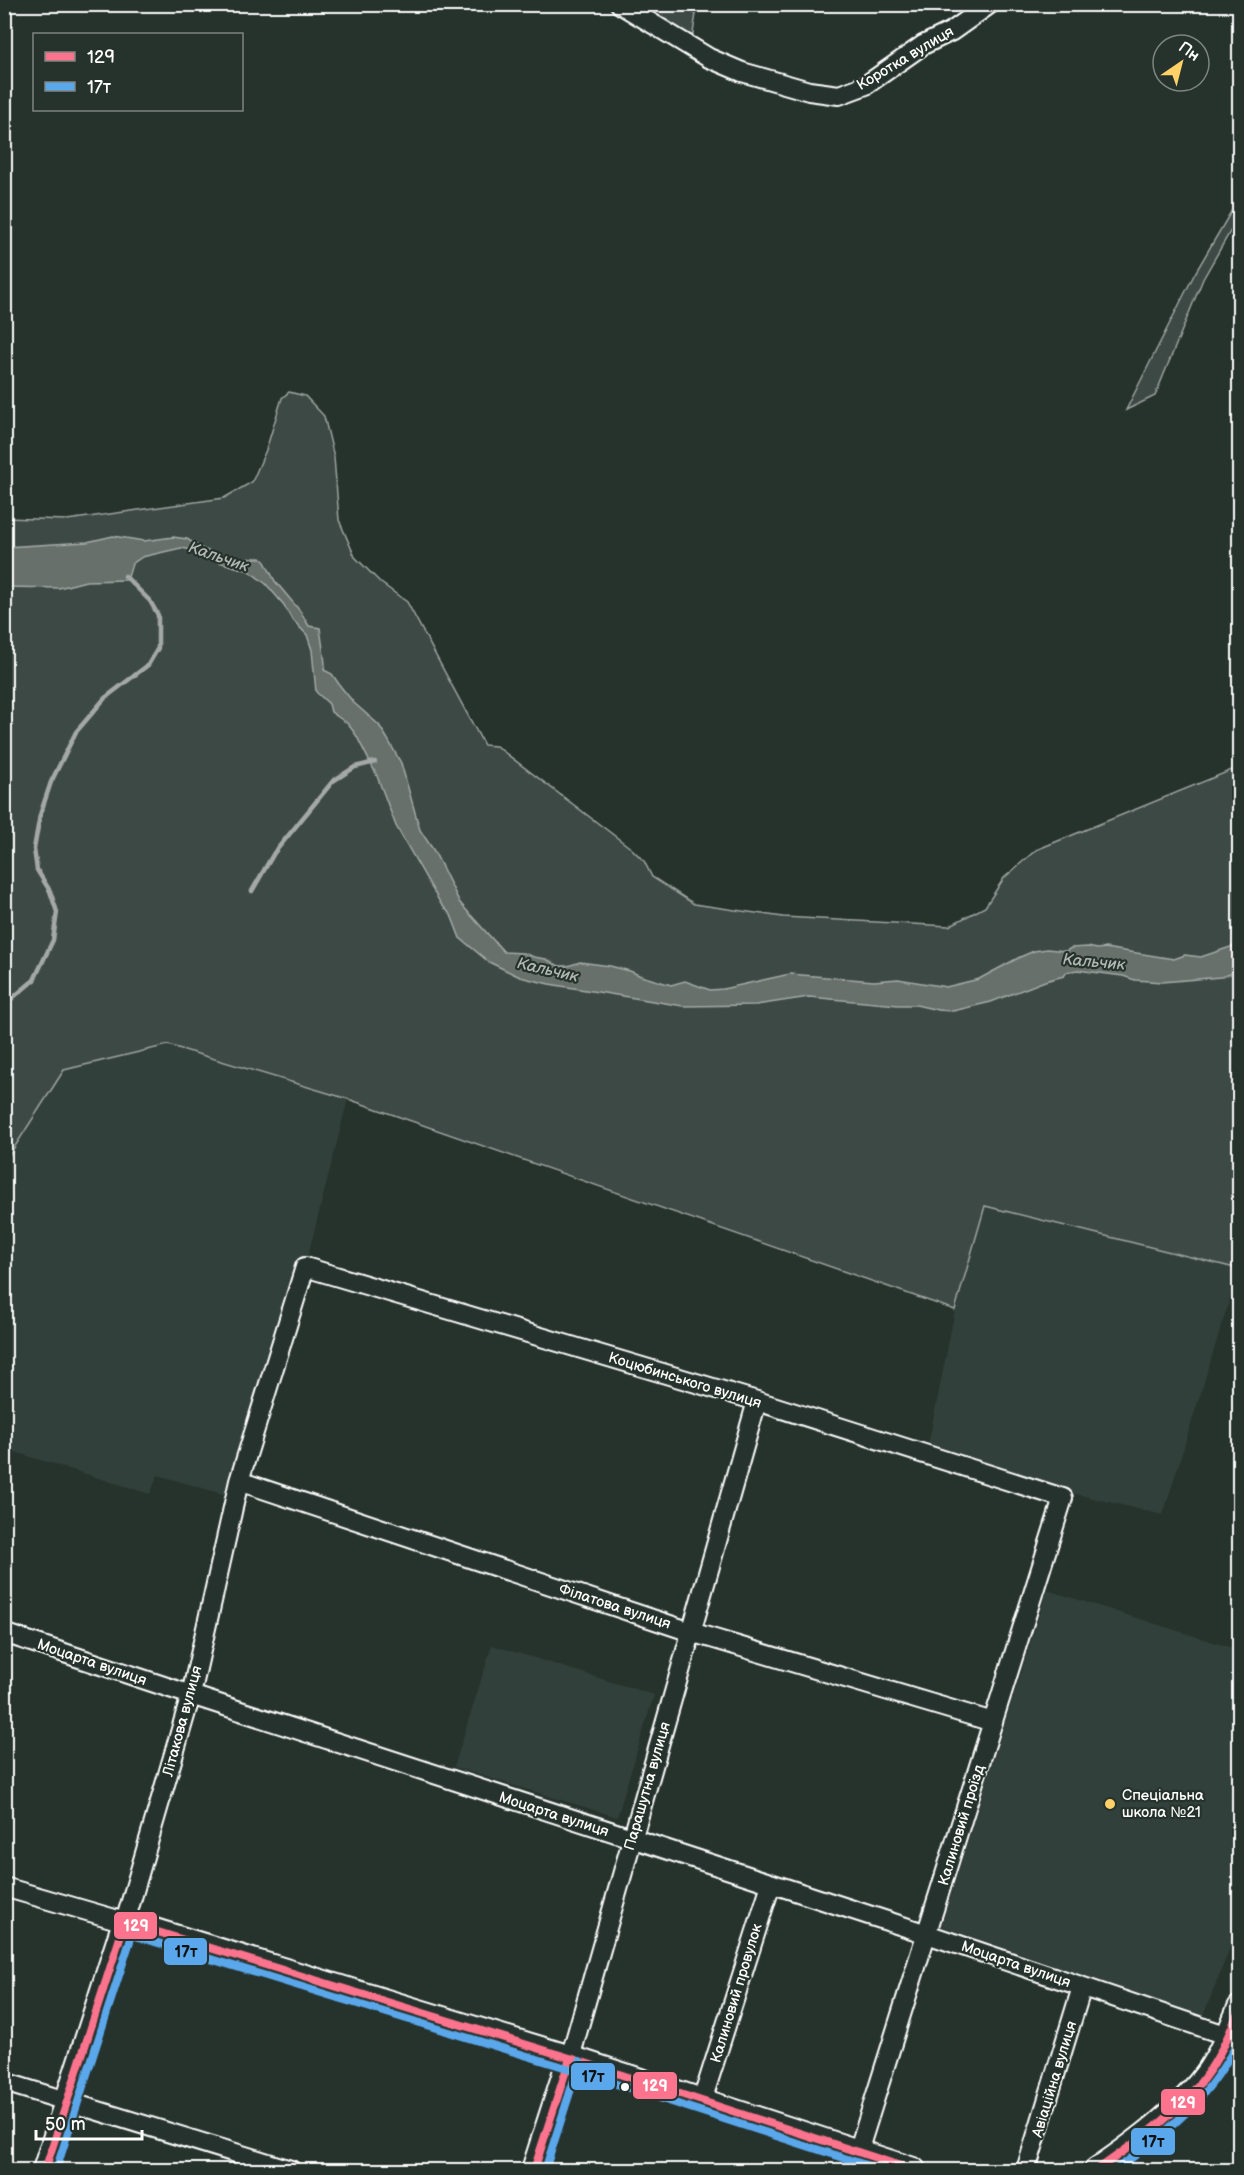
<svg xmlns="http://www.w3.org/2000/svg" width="1244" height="2175" font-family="'Balsamiq Sans',sans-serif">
<rect width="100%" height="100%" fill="#26332d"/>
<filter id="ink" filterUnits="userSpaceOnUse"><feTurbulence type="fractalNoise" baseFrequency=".0167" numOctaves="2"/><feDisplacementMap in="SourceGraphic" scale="12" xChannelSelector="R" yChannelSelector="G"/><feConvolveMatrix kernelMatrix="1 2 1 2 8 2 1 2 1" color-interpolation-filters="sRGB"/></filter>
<g filter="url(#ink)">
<path fill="#333f3a" d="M168,1045l180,54 -43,168 -69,231 -78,-23 -8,19 -145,-45 6,-45 -6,-3v-239l59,-92z
M985,1206l254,63 -76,246 -87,-21 -148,-48 27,-136z
M1047,1590l192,60v275l-36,91 -262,-90z
M492,1645l162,50 -37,122 -163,-50z"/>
<path fill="#3e4944" stroke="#9ea4a2" stroke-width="1.5" d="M631,5h50l15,9 -4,25z
M1239,198v18l-36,63 -48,117 -29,14 68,-135z
M289,392l16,4 19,20 10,41 5,63 16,37 26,26 26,19 77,143 12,1 136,103 12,12 8,16 42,27 89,13 166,9 36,-19 19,-29 32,-28 203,-83v502l-254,-63 -30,104 -607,-211 -180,-54 -104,25 -59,92v-644l62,2 157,-22 28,-16 14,-32 16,-52z"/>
<path fill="#67706c" stroke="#a4a9a7" stroke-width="1.5" d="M113,536l31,5 29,-4 14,2 16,10 24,9h34l4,4 10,19 25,30 9,15 11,2 5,35 -1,7 8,4 9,13 13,16 25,22 8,13 14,25 19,67 14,21 26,52 44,49 19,1 11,4 12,2 13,7h9l12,-4 30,4 20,5 11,5 30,9 14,-4 25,9 13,-1 67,-15 84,7 24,-2 48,8 33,-8 41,-22 14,-6 13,-2 19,2 5,-3 17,-1 9,2 8,-1 69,11 11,-4 16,2 38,-13v27l-18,6 -59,5 -27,-2 -12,-4 -46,-6 -10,2 -3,4 -19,5 -54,21 -38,9 -15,-1 -22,-5h-18l-89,-8 -53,8 -73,1 -134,-22 -29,-7 -31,-15 -29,-24 -9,-23 -10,-11 -45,-78 -19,-50 -21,-41 -8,-11 -17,-12 -2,-8 -13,-12 -4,-42 -5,-15 -16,-17 -7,-13 -18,-21 -17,-13 -40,-12 -17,-9 -11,-2 -39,9 -10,7 -5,16 -41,1 -27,7 -54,-1v-40l82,-5z"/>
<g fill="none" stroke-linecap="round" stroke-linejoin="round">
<path stroke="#a4a9a7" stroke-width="4.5" d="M252,891l22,-38 59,-72 22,-14 20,-5
M4,1005l30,-25 19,-40 4,-28 -7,-21 -13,-21 -3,-21 6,-34 11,-33 25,-50 29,-34 43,-33 10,-17v-33l-8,-14 -25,-25"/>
<g stroke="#fff" stroke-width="22">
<path id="minor" d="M620,4l89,54 33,14 67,19 30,4 27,-10 57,-40 29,-14 38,-27
M239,1481l452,151 302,90
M4,1633l187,62 736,239 313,106
M4,1887l121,35 66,-227 48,-214 66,-214 452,134 306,97 -205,654
M570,2058l187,-657
M4,2082l287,88
M702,2101l69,-217
M1026,2170l56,-183"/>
</g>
<g stroke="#fff" stroke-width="28">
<path id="major" d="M45,2170l80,-248 445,136 343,112
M534,2170l36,-112
M1097,2170c38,-26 86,-61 113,-100 13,-19 21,-41 30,-62"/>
</g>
<use href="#minor" stroke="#26332d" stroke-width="18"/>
<use href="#major" stroke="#26332d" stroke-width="24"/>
<g stroke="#26332d" stroke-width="12">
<path id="bus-1" d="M45,2170l80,-248 445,136 343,112
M534,2170l36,-112
M1097,2170c41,-29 86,-59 114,-102 12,-18 20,-39 29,-59"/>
</g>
<g stroke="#26332d" stroke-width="12">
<path id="bus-2" d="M56,2170l76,-235 435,133 314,102
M545,2170l35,-109
M1115,2170c51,-36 99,-75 125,-134"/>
</g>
<use href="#bus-1" stroke="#fc738d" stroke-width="8"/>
<use href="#bus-2" stroke="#5aa8eb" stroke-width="8"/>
</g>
</g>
<circle fill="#ffd166" stroke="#26332d" stroke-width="2" cx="1110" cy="1804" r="6"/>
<circle fill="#fff" stroke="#26332d" stroke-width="2" cx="625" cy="2087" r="5"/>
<g text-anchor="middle" stroke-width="4.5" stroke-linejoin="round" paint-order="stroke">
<g font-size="15" fill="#fff" stroke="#26332d">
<text transform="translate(905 58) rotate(-31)" y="5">Коротка вулиця</text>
<text transform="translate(685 1380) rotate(17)" y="5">Коцюбинського вулиця</text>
<text transform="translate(615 1606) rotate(18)" y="5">Філатова вулиця</text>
<text transform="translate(92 1662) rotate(19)" y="5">Моцарта вулиця</text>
<text transform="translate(182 1721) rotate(-75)" y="5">Літакова вулиця</text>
<text transform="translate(647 1786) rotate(-74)" y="5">Парашутна вулиця</text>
<text transform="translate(554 1814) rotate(18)" y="5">Моцарта вулиця</text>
<text transform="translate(961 1825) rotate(-73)" y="5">Калиновий проїзд</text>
<text transform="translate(1016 1964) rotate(19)" y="5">Моцарта вулиця</text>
<text transform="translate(736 1993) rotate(-73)" y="5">Калиновий провулок</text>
<text transform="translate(1054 2079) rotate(-73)" y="5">Авіаційна вулиця</text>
</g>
<g font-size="15" fill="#fff" stroke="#26332d" text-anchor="start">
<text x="1122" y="1800">Спеціальна<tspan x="1122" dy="17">школа №21</tspan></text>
</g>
<g font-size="16" font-style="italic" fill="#b3b8b6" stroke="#26332d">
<text transform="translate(219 556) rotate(19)" y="6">Кальчик</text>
<text transform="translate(1094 961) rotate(5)" y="6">Кальчик</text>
<text transform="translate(548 969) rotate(13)" y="6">Кальчик</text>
</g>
</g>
<g stroke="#26332d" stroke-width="2">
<rect x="113" y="1911" width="45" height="29" rx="6" fill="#fc738d"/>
<rect x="163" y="1937" width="45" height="29" rx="6" fill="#5aa8eb"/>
<rect x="570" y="2062" width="46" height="29" rx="6" fill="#5aa8eb"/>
<rect x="632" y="2071" width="46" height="29" rx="6" fill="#fc738d"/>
<rect x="1160" y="2088" width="46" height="28" rx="6" fill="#fc738d"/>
<rect x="1130" y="2127" width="46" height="29" rx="6" fill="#5aa8eb"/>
</g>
<g font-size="16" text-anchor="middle" font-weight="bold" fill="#fff">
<text x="136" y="1931">129</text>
<text x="655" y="2091">129</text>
<text x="1183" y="2108">129</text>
</g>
<g font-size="16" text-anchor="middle" font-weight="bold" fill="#111">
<text x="186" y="1957">17т</text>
<text x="593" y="2082">17т</text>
<text x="1153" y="2147">17т</text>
</g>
<rect width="1244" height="2175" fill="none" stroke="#26332d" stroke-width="24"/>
<rect x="12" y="12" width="1220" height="2151" fill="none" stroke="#fff" stroke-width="2" filter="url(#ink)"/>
<rect x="33" y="33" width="210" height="78" fill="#26332d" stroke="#7d8581" stroke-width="1.5"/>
<rect x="45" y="52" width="30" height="9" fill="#fc738d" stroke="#7d8581" stroke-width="1.5"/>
<text x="87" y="63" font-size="18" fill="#ffffff">129</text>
<rect x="45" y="82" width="30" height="9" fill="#5aa8eb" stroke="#7d8581" stroke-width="1.5"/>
<text x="87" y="93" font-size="18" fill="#ffffff">17т</text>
<g transform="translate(1181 63) rotate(35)"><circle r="28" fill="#26332d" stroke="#7d8581" stroke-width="1.5"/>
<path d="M0-4.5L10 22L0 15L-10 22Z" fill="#ffd166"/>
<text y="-9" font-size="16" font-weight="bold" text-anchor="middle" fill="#ffffff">Пн</text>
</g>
<path d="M36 2130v9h106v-9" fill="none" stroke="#ffffff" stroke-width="3"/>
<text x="45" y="2130" font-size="18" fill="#ffffff" stroke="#26332d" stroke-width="4.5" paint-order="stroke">50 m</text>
</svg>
